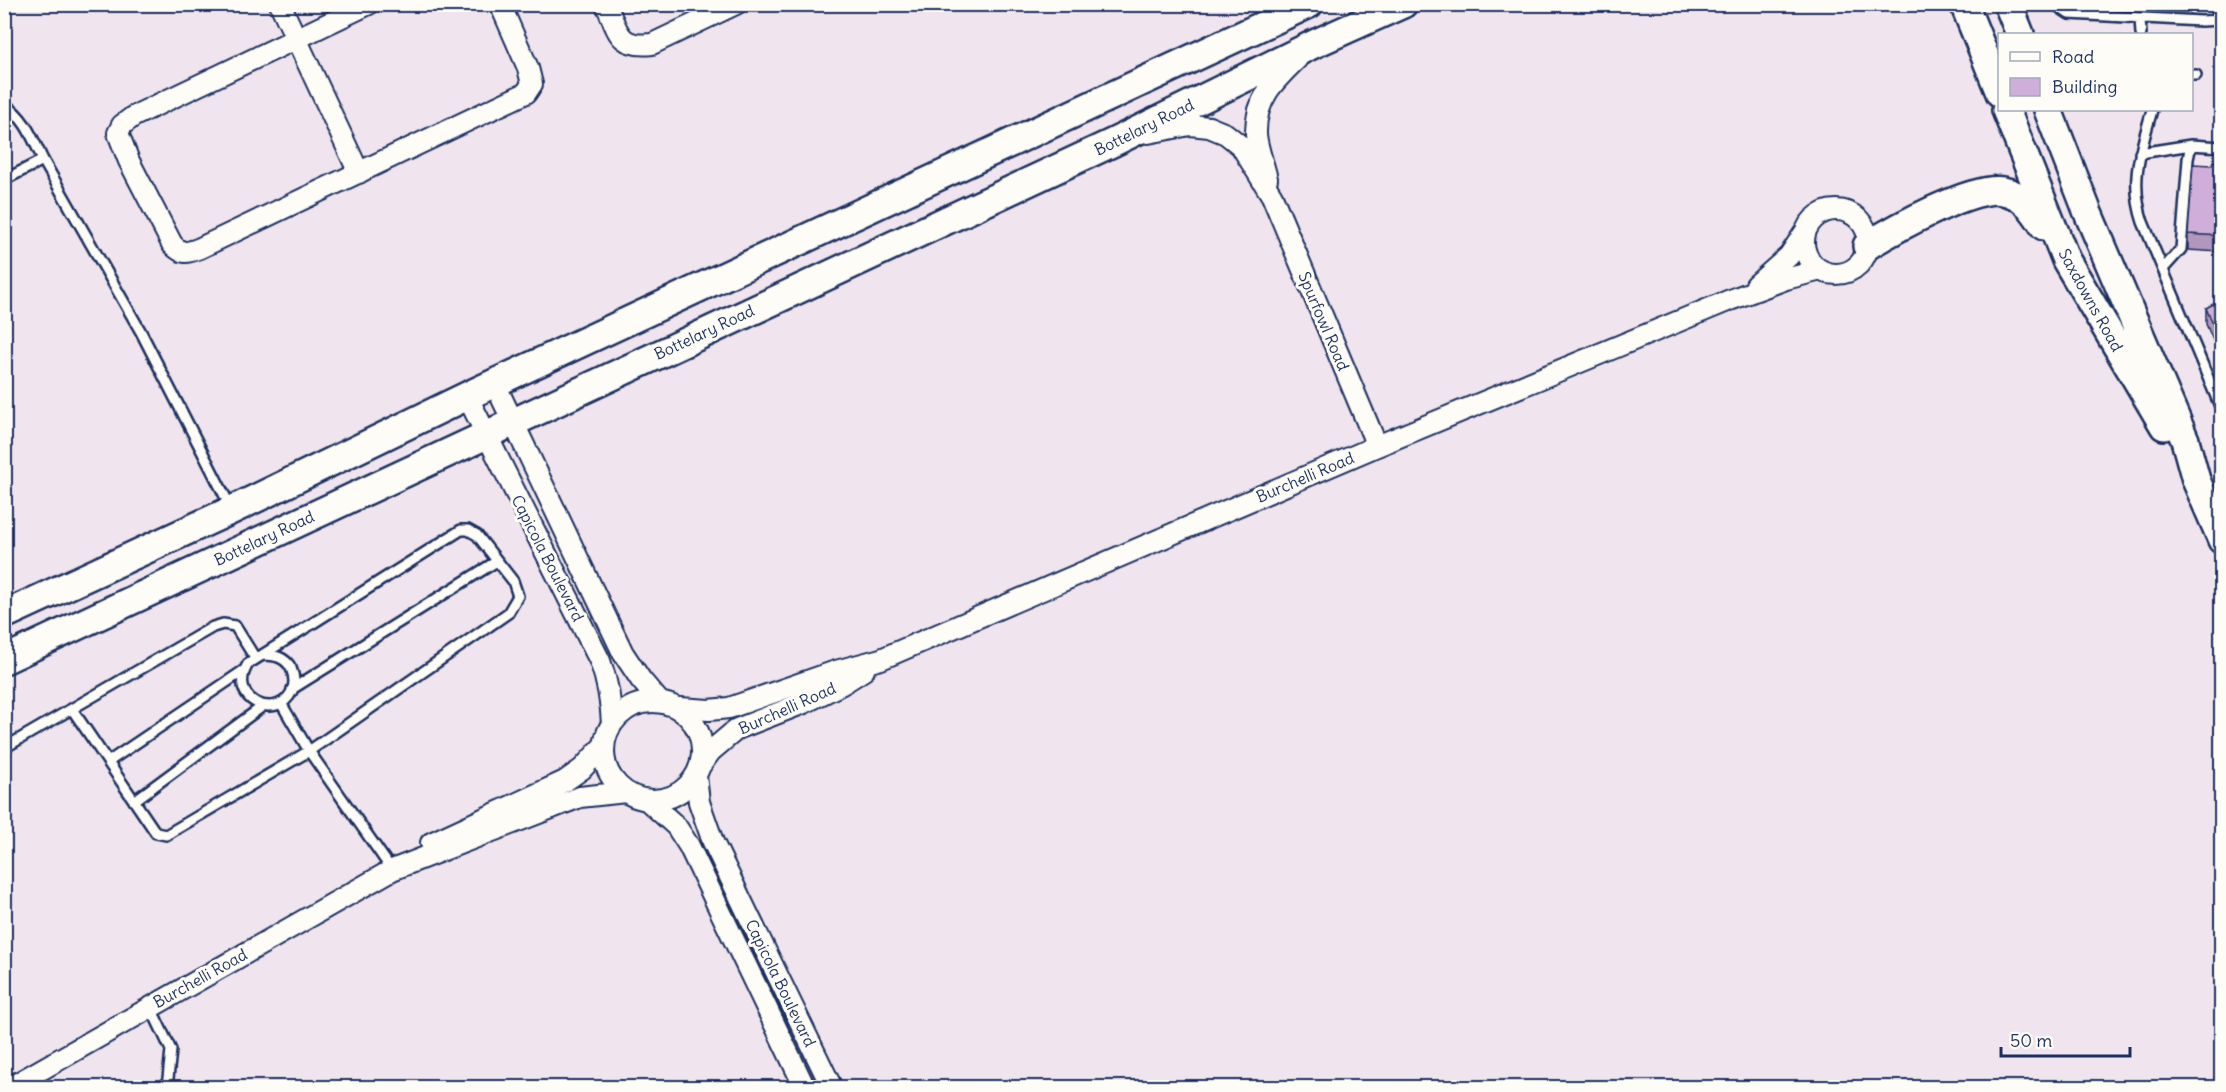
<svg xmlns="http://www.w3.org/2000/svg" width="2226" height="1092" font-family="Delius,sans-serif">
<rect width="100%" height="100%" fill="#f0e5ee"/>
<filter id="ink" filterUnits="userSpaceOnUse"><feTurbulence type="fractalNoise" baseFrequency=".0167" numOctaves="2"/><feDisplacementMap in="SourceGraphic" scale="12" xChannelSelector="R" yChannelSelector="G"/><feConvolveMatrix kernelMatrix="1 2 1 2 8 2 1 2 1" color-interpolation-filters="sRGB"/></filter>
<g filter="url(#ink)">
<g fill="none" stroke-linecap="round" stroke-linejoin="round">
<g stroke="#1b2f5e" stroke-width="14">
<path id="lane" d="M2058,4l2,4 9,6 132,7 21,-1
M2214,4l7,15
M2140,19l1,15
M2192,75h4
M4,104c21,13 29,35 39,56l98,172 90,176
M2152,110c-11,40 -23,71 -9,112l79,189
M2140,153l51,-8 31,2
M4,180l39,-20
M2163,269l18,-20 7,-90 3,-14
M292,689l205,-128
M281,703l28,48 83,119
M72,709l84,124 10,2 143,-84 199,-138 10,-17 -5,-15 -36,-46 -9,-5h-7l-213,134c-22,35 29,59 44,27 3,-7 2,-16 -1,-23 -6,-11 -16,-13 -28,-13
M4,748l209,-121 10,-3 12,2 20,32
M108,762l135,-91
M134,801l129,-95
M150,1006l21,44 -4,38"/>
</g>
<g stroke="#1b2f5e" stroke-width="24">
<path id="street" d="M280,4l79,169
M369,4l-235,112 -12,9 -4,8 11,28 43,83c10,11 15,9 28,4l326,-155 6,-9 -4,-16 -28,-64
M606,4c12,27 12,44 46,40l84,-40
M1148,133l42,-8 19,2 17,7 15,12 31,50 105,250
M1267,179c-3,-14 -10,-31 -11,-45 -1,-35 18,-53 41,-75
M1804 242a32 32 0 1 1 64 0a32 32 0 1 1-64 0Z
M1756,285l33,-29 16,-24
M495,384l128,269 18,27 18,21
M467,396l133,265c8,22 11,40 12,63
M604 751a49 49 0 1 1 98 0a49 49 0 1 1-98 0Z
M680,708l29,2 20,-2 107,-37 45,-12 496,-213 353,-146 56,-21 35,-9
M700,766l11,-15 26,-22 67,-26 38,-19 22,-14
M696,776l3,26 14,40 119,246
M647,800l29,26 13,20 116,242
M431,843l134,-62 17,-12 22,-24
M9,1088l383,-218 188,-73 46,-5"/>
</g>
<g stroke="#1b2f5e" stroke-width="32">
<path id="secondary" d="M1964,4l36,89
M2008,4l12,30
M2006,110l60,150 98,166
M2048,110l40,103 97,227 11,40 26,60
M1867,246c27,-17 106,-61 136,-55 21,4 31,19 41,35
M4,615l228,-105 235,-114 842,-392
M4,660l1110,-518 200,-98 89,-40"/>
</g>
<use href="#lane" stroke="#fdfcf7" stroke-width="9"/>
<use href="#street" stroke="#fdfcf7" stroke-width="20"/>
<use href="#secondary" stroke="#fdfcf7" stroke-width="27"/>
</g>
<path fill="#b396bb" stroke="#1b2f5e" stroke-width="1.5" d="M2222,162v199l-16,-37v-16l15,-8v-10h-3l2,-38 -32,-2v-16l24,-69z"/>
<path fill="#d0aeda" stroke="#1b2f5e" stroke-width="1.5" d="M2213,161l9,1v112h-4l3,-38 -33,-2 5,-70 19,1z
M2222,288v57l-16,-37 15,-8z"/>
</g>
<g text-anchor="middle" stroke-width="6" stroke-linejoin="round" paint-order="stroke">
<g font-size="16" fill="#1b2f5e" stroke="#fdfcf7">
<text transform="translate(1144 127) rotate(-26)" y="6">Bottelary Road</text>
<text transform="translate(2091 300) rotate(61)" y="6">Saxdowns Road</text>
<text transform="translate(1324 321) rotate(67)" y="6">Spurfowl Road</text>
<text transform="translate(704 332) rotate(-25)" y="6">Bottelary Road</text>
<text transform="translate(1305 477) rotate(-23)" y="6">Burchelli Road</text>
<text transform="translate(264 538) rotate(-25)" y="6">Bottelary Road</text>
<text transform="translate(548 558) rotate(63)" y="6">Capicola Boulevard</text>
<text transform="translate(787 708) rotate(-24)" y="6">Burchelli Road</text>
<text transform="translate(200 978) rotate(-29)" y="6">Burchelli Road</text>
<text transform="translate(781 983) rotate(64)" y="6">Capicola Boulevard</text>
</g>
</g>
<rect width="2226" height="1092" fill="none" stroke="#fdfcf7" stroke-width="24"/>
<rect x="12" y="12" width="2202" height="1068" fill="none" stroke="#1b2f5e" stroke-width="2" filter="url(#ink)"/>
<rect x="1998" y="33" width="195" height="78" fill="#fdfcf7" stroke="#a3aaba" stroke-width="1.5"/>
<rect x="2010" y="52" width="30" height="9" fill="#fdfcf7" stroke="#a3aaba" stroke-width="1.5"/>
<text x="2052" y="63" font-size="18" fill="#1b2f5e">Road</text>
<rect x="2010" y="78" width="30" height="18" fill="#d0aeda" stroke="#a3aaba" stroke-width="1.5"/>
<text x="2052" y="93" font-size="18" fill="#1b2f5e">Building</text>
<path d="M2001 1047v9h129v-9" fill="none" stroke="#1b2f5e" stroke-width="3"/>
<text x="2010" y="1047" font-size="18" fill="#1b2f5e" stroke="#fdfcf7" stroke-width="4.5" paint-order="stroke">50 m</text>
</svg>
